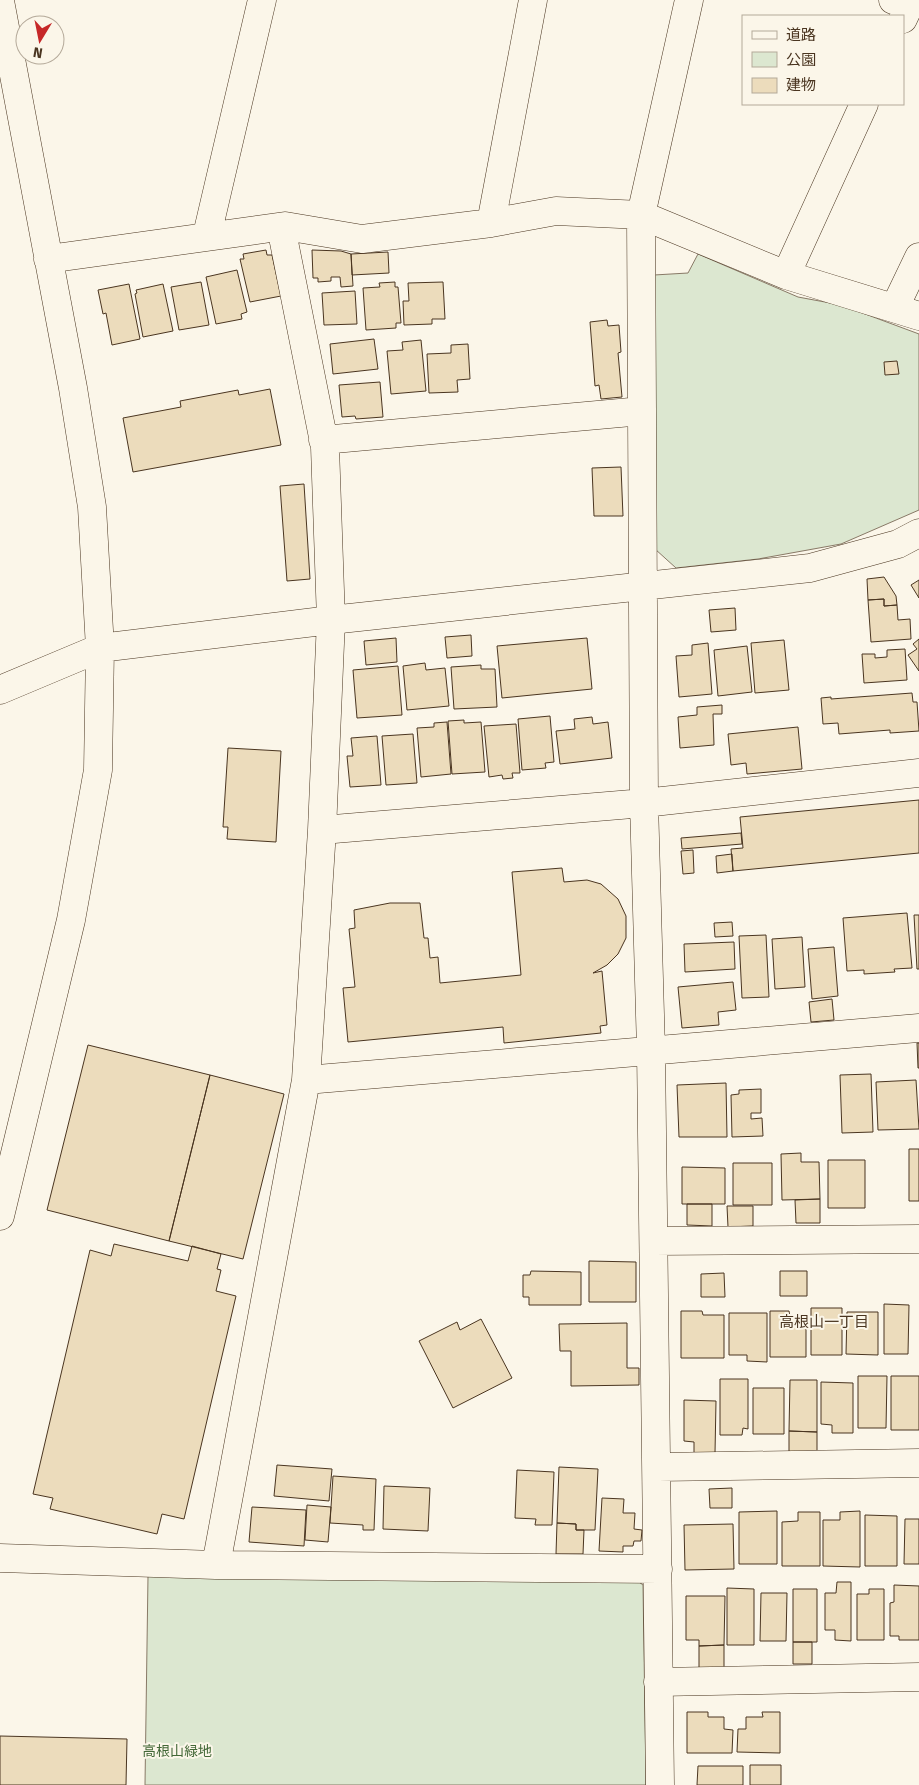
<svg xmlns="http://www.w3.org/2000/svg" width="919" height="1785" viewBox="0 0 919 1785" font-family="'Fira Sans','Noto Sans JP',sans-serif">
<rect width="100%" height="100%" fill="#fbf6e9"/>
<path fill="#dce7d0" stroke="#887966" d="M698 254 798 297 841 305 919 334V510L841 544 758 559 676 568 655 549 654 275 688 273Z
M148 1576 635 1579 643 1585 646 1785H145Z"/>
<path fill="#ecdcbc" stroke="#4a3520" d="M266 250 267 255H272L281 296 250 302 240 259H244L243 254Z
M312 250 341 251 351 254 353 286 341 287 340 277H331V281L318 282V278H313Z
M388 252 389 273 352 275 351 254Z
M237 270 247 312 241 314 242 319 216 324 206 277Z
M201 282 209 325 179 330 171 287Z
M395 282V287H398L401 323H396V328L366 330 363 288 380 287 379 283Z
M443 282 445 319H432V324L404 325 403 301H409L408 283Z
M129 284 140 339 112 345 106 313 103 314 98 290Z
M163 284 173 331 143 337 135 294 137 293 136 290Z
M355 291 357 324 324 325 322 293Z
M607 320 608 326 619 325 621 352 618 353 622 397 601 399 599 385 595 386 590 322Z
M374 339 378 369 333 374 330 344Z
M421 340 426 391 391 394 387 351 403 350 402 342Z
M468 344 470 379 457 380 458 392 429 393 427 354 451 353V345Z
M897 361 899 374 885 375 884 362Z
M380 382 383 417 356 419 355 416 342 417 339 385Z
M270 389 281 445 133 472 123 418 181 407 180 401 238 390 239 395Z
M621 467 623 516H594L592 468Z
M304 484 310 579 287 581 280 486Z
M884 577 896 596 897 605 884 606V599L868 600 867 579Z
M919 580V598L911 585Z
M884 599V606L897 605 898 620 910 619 911 639 871 642 868 600Z
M735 608 736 630 711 632 709 610Z
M471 635 472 656 447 658 445 637Z
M396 638 397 662 366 665 364 641Z
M587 638 592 689 502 698 497 646Z
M919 639V671L908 655 917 649 913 644Z
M784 640 789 690 755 693 751 643Z
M708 643 712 694 679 697 676 656 692 655V645Z
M747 646 752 692 718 696 714 650Z
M905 649 907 680 864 683 862 654H875V658L887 657V650Z
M425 663 426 670 445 668 449 706 407 710 403 666Z
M481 665V669H495L497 707 454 709 451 667Z
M398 666 402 715 357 718 353 670Z
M912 693 913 702H917L919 731 890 733V730L839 734 838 723 823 724 821 698 831 697V699Z
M722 705V714H713L714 745 680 748 678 717 697 715V707Z
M550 716 554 762 545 763 546 768 522 770 518 719Z
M592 717 593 724 608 722 612 758 560 764 556 731 575 729 574 719Z
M464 720V723L481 722 485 772 452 774 448 721Z
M447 722 451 774 421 777 417 728 434 727V723Z
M516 724 520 773H512L513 778 503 779 502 775 489 777 484 726Z
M798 727 802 769 747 774 746 763 731 765 728 734Z
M413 734 417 783 386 785 382 736Z
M377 736 381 785 350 787 347 756H353L351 738Z
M228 748 281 751 276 842 227 839 228 827H223Z
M919 800V853L733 871 731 849 743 848 740 817Z
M741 833 742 844 682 849 681 838Z
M693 850 694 873 683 874 681 851Z
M732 854 733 871 717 873 716 856Z
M562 868 564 882 587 880 601 884 618 899 626 916V938L618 954 607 965 593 973 602 971 607 1025 600 1026 601 1033 504 1043 503 1027 348 1042 343 988 355 987 349 929 355 928 354 910 390 903H420L424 938H428L430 958 438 957 440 983 521 975 512 872Z
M907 913 912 968 894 969 895 972 864 974V970L847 971 843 918Z
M914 915H919V969H917Z
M732 922 733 936 715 937 714 923Z
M766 935 769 997 742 998 739 936Z
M802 937 805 987 775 989 772 939Z
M734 942 735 969 685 972 684 944Z
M834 947 838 996 812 999 808 949Z
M733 982 736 1010 718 1012 719 1025 682 1028 678 987Z
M832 999 834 1020 811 1022 809 1002Z
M917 1043H919V1068H918Z
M88 1045 210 1075 169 1241 47 1210Z
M871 1074 873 1132 842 1133 840 1075Z
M210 1075 284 1094 243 1259 169 1241Z
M916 1080 919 1129 878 1130 876 1082Z
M726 1083 727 1137H679L677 1085Z
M761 1089V1113H751V1119L762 1118 763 1136 732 1137 731 1095 739 1094V1090Z
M909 1149H919V1201H909Z
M801 1153V1162H819L820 1199 782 1200 781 1154Z
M828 1160H865V1208H828Z
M733 1163H772V1205H733Z
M682 1167 725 1168V1204H682Z
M820 1199V1223H796L795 1200Z
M687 1204H712V1226L687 1225Z
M727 1206H753V1226L728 1227Z
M114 1244 188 1261 192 1246 221 1254 217 1269 221 1270 216 1291 236 1296 184 1519 162 1514 157 1534 50 1509 53 1498 33 1494 90 1250 111 1256Z
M589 1261 636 1262V1302H589Z
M531 1271 581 1272V1305H529V1297H523V1275H530Z
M780 1271H807V1296H780Z
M724 1273 725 1297H701V1274Z
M884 1304 909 1305 908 1354H884Z
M811 1308H842V1355H811Z
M681 1311H702L703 1315H724V1358H681Z
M770 1311H789L790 1317 806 1318V1357H770Z
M847 1312H878V1355L846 1354Z
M729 1313H767V1362L747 1361V1355H729Z
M481 1319 512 1378 453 1408 419 1341 457 1322 460 1330Z
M627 1323V1368H639V1385L571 1386V1351H560L559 1324Z
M858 1376H887L886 1428H858Z
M891 1376H919V1430H891Z
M720 1379H748V1429L743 1428 742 1435H720Z
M790 1380H817V1432L789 1431Z
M821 1382 853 1383V1433H832V1425L821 1424Z
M753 1388H784V1434H753Z
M684 1400 716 1401 715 1453H694V1442L684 1441Z
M789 1431 817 1432V1451L789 1452Z
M277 1465 332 1469 329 1501 274 1496Z
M559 1467 598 1469 595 1530H576V1524L557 1523Z
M517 1470 554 1472 552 1525H535L536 1519 515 1518Z
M333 1476 376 1479 374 1530H363V1525L330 1523Z
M384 1486 430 1488 428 1531 383 1529Z
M732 1488V1508H710L709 1489Z
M602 1498 624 1499 623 1513H635L634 1529 642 1530 641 1541H634L633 1546H623V1552L599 1551Z
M307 1505 331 1507 328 1542 305 1540Z
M252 1507 306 1510 304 1546 249 1542Z
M777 1511V1564H739V1512Z
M860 1511V1567L823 1566V1520H840V1512Z
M798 1512H820V1566H782V1522L798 1521Z
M865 1515 897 1516V1566H865Z
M905 1519H919V1564H904Z
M557 1523 576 1524V1530H584L583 1554H556Z
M733 1524 734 1569 685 1570 684 1525Z
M837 1582H851V1641L835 1640V1630H825V1593H836Z
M894 1585 919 1586V1640H899V1636H890V1603L894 1602Z
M727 1588 754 1589V1645H727Z
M793 1589H817V1642H793Z
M869 1589H884V1640H857V1594H869Z
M761 1593H787L786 1641H760Z
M686 1596H725L724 1645 699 1646V1640H686Z
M793 1642H812V1664H793Z
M724 1645V1668H699V1646Z
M687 1712H708V1717H724V1729L733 1730 732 1753H687Z
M762 1712H780V1753L737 1752 738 1729H746V1717H763Z
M0 1736 127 1739 126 1785H0Z
M750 1765H781V1785H750Z
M698 1766H743V1785H697Z"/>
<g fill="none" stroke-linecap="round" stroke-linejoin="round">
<defs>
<path id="minor" d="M893 0 909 6 903 19
M0 1 73 388 92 507 100 648 98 770 71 920 0 1216
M491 223 533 0
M207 235 262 0
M48 259 285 226 362 239 491 223 556 211 641 215 786 275 919 316
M786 275 864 104
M895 307 919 257
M323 440 642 411
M0 690 100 648 331 620 810 568 898 544 919 533
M322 830 644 803 919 773
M306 1080 919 1028
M654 1241 919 1239
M658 1467 919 1463
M0 1558 216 1565 658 1569
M216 1565 306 1080 322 830 331 620 325 447 281 227
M658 1682 919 1677
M660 1785 651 1050 644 803 641 215 689 0"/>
</defs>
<use href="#minor" stroke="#4a3520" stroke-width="29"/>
<use href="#minor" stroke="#fbf6e9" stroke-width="28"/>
</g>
<g text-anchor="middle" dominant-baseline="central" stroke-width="4" stroke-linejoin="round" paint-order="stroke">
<g font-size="14" fill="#436837" stroke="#fbf6e9">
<text x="177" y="1751">高根山緑地</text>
</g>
<g font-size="15" fill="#4a3520" stroke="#fbf6e9">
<text x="824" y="1322">高根山一丁目</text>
</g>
</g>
<rect x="742" y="15" width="162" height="90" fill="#fbf6e9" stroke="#b4a999"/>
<rect x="752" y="31" width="25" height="8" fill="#fbf6e9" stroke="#b4a999"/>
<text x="786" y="40" font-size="15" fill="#4a3520">道路</text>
<rect x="752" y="52" width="25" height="15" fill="#dce7d0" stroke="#b4a999"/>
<text x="786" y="65" font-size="15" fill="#4a3520">公園</text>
<rect x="752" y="78" width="25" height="15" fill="#ecdcbc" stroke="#b4a999"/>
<text x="786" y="90" font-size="15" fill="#4a3520">建物</text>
<g transform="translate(40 40) rotate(190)"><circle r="24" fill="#fbf6e9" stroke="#b4a999"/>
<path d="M0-4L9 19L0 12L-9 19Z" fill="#c62828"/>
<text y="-8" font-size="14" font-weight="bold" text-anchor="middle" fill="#4a3520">N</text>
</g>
</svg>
